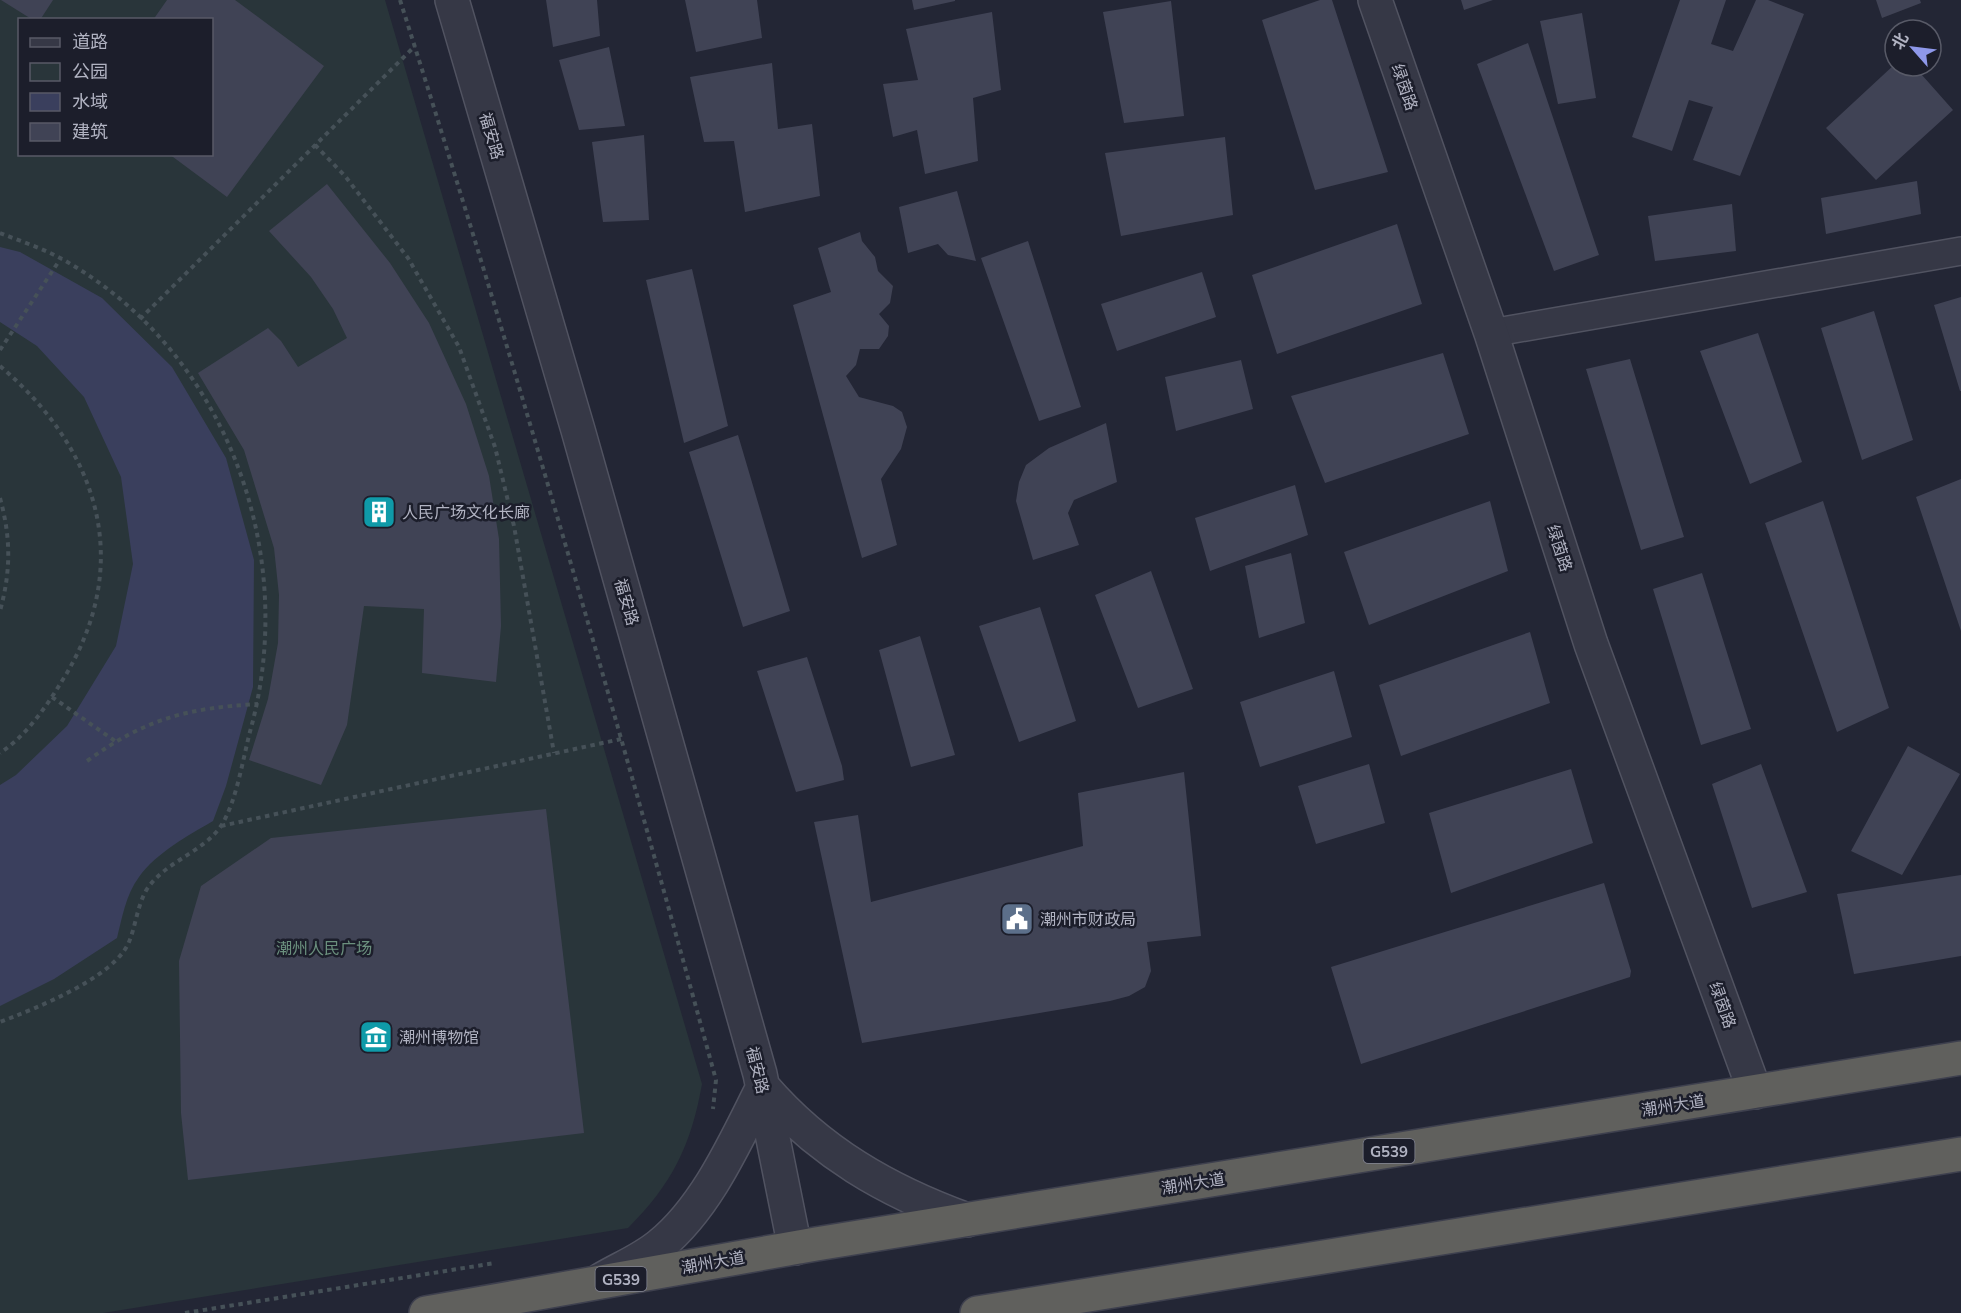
<svg xmlns="http://www.w3.org/2000/svg" width="1961" height="1313" viewBox="0 0 1961 1313" font-family="Mulish,'Noto Sans SC',sans-serif">
<rect width="100%" height="100%" fill="#232635"/>
<path fill="#29353a" fill-rule="evenodd" d="M0 0H385L702 1084C691 1146 672 1184 628 1228L103 1313H0ZM20 20H212V154H20Z"/>
<path fill="#3a3f5d" d="M0 247 20 252 102 298 172 367 226 458 254 560 253 687 226 786 213 821C189 835 156 853 139 877 126 894 122 918 117 938L54 979 0 1006V785L16 775 67 726 75 713 116 646 133 564 121 477 84 397 37 346 0 322Z"/>
<path fill="#404355" d="M1 0H53L40 20H33Z
M167 0H235L324 66 227 197 169 154H212V20H153Z
M546 0H597L600 36 553 47Z
M685 0H757L762 38 696 52Z
M912 0H955V1L914 10Z
M1320 0H1332L1388 172 1315 190 1262 20Z
M1461 0H1493L1464 10Z
M1680 0H1726L1711 44 1733 51 1756 0H1768L1804 14 1740 176 1693 160 1713 107 1689 100 1672 151 1632 137Z
M1876 0H1920L1921 3 1882 18Z
M1171 1 1184 116 1124 123 1103 12Z
M992 12 1001 90 973 98 978 161 925 174 917 130 893 137 883 84 918 80 906 29Z
M1582 13 1596 98 1558 104 1540 21Z
M1528 43 1599 255 1554 271 1477 64Z
M609 47 625 126 579 130 559 60Z
M772 63 778 129 812 124 820 196 745 212 734 141 704 142 690 77Z
M1895 64 1914 66 1953 110 1876 180 1826 128Z
M644 135 649 220 603 222 592 142Z
M1225 137 1233 215 1121 236 1105 153Z
M1917 181 1921 214 1826 234 1821 198Z
M327 184 390 263 429 323 466 404 489 476 499 539 501 626 496 682 422 673 424 609 364 606 347 725 321 785 249 760 268 699 278 643 279 595 274 548 244 450 198 373 268 328 281 341 298 367 347 338 333 309 311 277 269 231Z
M957 191 976 261 948 255 938 244 908 253 899 207Z
M1732 204 1736 251 1655 261 1648 216Z
M1397 224 1422 304 1277 354 1252 275Z
M860 232 862 241 875 257 878 271 893 286 890 303 879 314 889 326 888 336 879 349H860L856 365 846 376 859 397 893 406 902 412 907 427 901 449 881 479 897 545 862 558 793 305 831 292 818 248Z
M1028 241 1081 407 1039 421 981 258Z
M692 269 728 426 684 443 646 280Z
M1202 272 1216 317 1117 351 1101 304Z
M1961 297V391H1960L1934 305Z
M1874 311 1913 440 1862 460 1821 328Z
M1758 333 1802 462 1750 484 1700 351Z
M1443 353 1469 434 1325 483 1291 396Z
M1630 359 1684 537 1641 550 1586 369Z
M1241 360 1253 409 1176 431 1165 377Z
M1106 423 1117 482 1074 500 1068 513 1079 545 1033 560 1016 501 1019 482 1026 465 1049 448Z
M738 435 790 611 743 627 689 452Z
M1961 479V631L1916 497Z
M1295 485 1308 535 1210 571 1195 518Z
M1490 501 1508 571 1369 625 1344 552Z
M1823 501 1889 708 1837 732 1765 523Z
M1291 553 1305 623 1259 638 1245 566Z
M1151 571 1193 689 1138 708 1095 595Z
M1702 573 1751 729 1701 745 1653 589Z
M1040 607 1076 721 1019 742 979 626Z
M1530 632 1550 703 1401 756 1379 685Z
M920 636 955 755 911 767 879 650Z
M807 657 842 766 844 780 796 792 757 671Z
M1334 671 1352 737 1260 767 1240 702Z
M1908 746 1960 774 1902 875 1851 851Z
M1369 764 1385 823 1316 844 1298 786Z
M1761 764 1807 892 1752 908 1712 784Z
M1571 769 1593 843 1451 893 1429 813Z
M1184 772 1201 936 1147 942 1151 971 1145 987 1129 996 1110 1001 862 1043 814 822 858 815 871 902 1083 846 1078 793Z
M546 809 584 1133 188 1180 181 1113 179 961 201 886 271 838Z
M1961 875V956L1854 974 1837 894Z
M1604 883 1631 971 1630 977 1361 1064 1331 967Z"/>
<g fill="none" stroke-linecap="round" stroke-linejoin="round">
<defs>
<path id="minor" d="M1491 333 1961 251"/>
<path id="tertiary" d="M452 0 578 430 760 1074 795 1248
M1375 0 1491 333 1591 644 1755 1092
M601 1280C621 1268 642 1260 660 1245 707 1207 736 1140 763 1087 819 1152 887 1191 967 1220"/>
<path id="trunk" d="M426 1313 816 1244 1961 1058
M977 1313 1961 1154"/>
</defs>
<use href="#minor" stroke="#515361" stroke-width="30"/>
<use href="#tertiary" stroke="#515361" stroke-width="36"/>
<use href="#trunk" stroke="#3e404e" stroke-width="36"/>
<path stroke="#465158" stroke-width="4" stroke-dasharray="4.5 4.5" stroke-linecap="butt" d="M400 0C514 358 617 718 716 1080L713 1109
M315 145 345 176 408 258 459 347 495 447 514 526 554 753
M0 233C20 241 42 248 62 259 225 350 299 550 251 728 243 757 237 801 221 826 202 853 166 861 147 889 137 906 136 925 129 942 114 978 34 1009 0 1022
M140 319 415 46
M0 350 61 258
M0 366C100 451 135 565 62 681 46 707 26 736 0 753
M0 498C11 538 11 571 0 611
M52 697 115 741
M87 761C145 719 187 708 258 704
M221 826 621 739
M185 1313 495 1263"/>
<use href="#minor" stroke="#363846" stroke-width="27"/>
<use href="#tertiary" stroke="#363846" stroke-width="33"/>
<use href="#trunk" stroke="#60605d" stroke-width="33"/>
</g>
<defs>
<symbol id="building-square" viewBox="-11 -11 22 22"><rect x="-9" y="-9" width="18" height="18" rx="4" fill="#0f9aa8" stroke="#1c1e2b"/><path d="M-4-6H4V6H1V3H-1V6H-4ZM-2.5-4.3h1.7v1.8h-1.7ZM.8-4.3h1.7v1.8H.8ZM-2.5-1h1.7V.8h-1.7ZM.8-1h1.7V.8H.8Z" fill="#fff"/></symbol>
<symbol id="civic-square" viewBox="-11 -11 22 22"><rect x="-9" y="-9" width="18" height="18" rx="4" fill="#5c6f8a" stroke="#1c1e2b"/><path d="M-.6-6.5H3V-4.5H.6V-3L4-1V1h2V6H-6V1h2V-1L-.6-3ZM-1.2 2.5V6h2.4V2.5Z" fill="#fff"/></symbol>
<symbol id="museum-square" viewBox="-11 -11 22 22"><rect x="-9" y="-9" width="18" height="18" rx="4" fill="#0f9aa8" stroke="#1c1e2b"/><path d="M0-6L6-3V-2H-6V-3ZM-5-1h2V3h-2ZM-1-1h2V3h-2ZM3-1h2V3H3ZM-6 4H6V6H-6Z" fill="#fff"/></symbol>
</defs>
<g fill-rule="evenodd">
<use href="#building-square" x="360" y="493" width="38" height="38"/>
<use href="#civic-square" x="998" y="900" width="38" height="38"/>
<use href="#museum-square" x="357" y="1018" width="38" height="38"/>
</g>
<g text-anchor="middle" dominant-baseline="central" stroke-width="5" stroke-linejoin="round" paint-order="stroke">
<g fill="#1c1e2b" stroke="#848695" stroke-width="1.5">
<rect x="1363.5" y="1139" width="51" height="24" rx="4.5"/>
<rect x="595.5" y="1267" width="51" height="24" rx="4.5"/>
</g>
<g font-size="15" font-weight="bold" fill="#b1b3c2">
<text x="1389" y="1151">G539</text>
<text x="621" y="1279">G539</text>
</g>
<g font-size="16" fill="#b1b3c2" stroke="#1c1e2b">
<text transform="translate(1405 87) rotate(71)">绿茵路</text>
<text transform="translate(492 136) rotate(74)">福安路</text>
<text transform="translate(1560 548) rotate(72)">绿茵路</text>
<text transform="translate(627 602) rotate(74)">福安路</text>
<text transform="translate(1723 1005) rotate(70)">绿茵路</text>
<text transform="translate(758 1070) rotate(76)">福安路</text>
<text transform="translate(1673 1105) rotate(-9)">潮州大道</text>
<text transform="translate(1193 1183) rotate(-9)">潮州大道</text>
<text transform="translate(713 1262) rotate(-10)">潮州大道</text>
</g>
<g font-size="16" fill="#b1b3c2" stroke="#1c1e2b" text-anchor="start">
<text x="402" y="512">人民广场文化长廊</text>
<text x="1040" y="919">潮州市财政局</text>
<text x="399" y="1037">潮州博物馆</text>
</g>
<g font-size="16" fill="#6b907e" stroke="#1c1e2b">
<text x="324" y="948">潮州人民广场</text>
</g>
</g>
<rect x="18" y="18" width="195" height="138" fill="#1c1e2b" stroke="#585a67" stroke-width="1.5"/>
<rect x="30" y="38" width="30" height="9" fill="#363846" stroke="#585a67" stroke-width="1.5"/>
<text x="72" y="48" font-size="18" fill="#b1b3c2">道路</text>
<rect x="30" y="63" width="30" height="18" fill="#29353a" stroke="#585a67" stroke-width="1.5"/>
<text x="72" y="78" font-size="18" fill="#b1b3c2">公园</text>
<rect x="30" y="93" width="30" height="18" fill="#3a3f5d" stroke="#585a67" stroke-width="1.5"/>
<text x="72" y="108" font-size="18" fill="#b1b3c2">水域</text>
<rect x="30" y="123" width="30" height="18" fill="#404355" stroke="#585a67" stroke-width="1.5"/>
<text x="72" y="138" font-size="18" fill="#b1b3c2">建筑</text>
<g transform="translate(1913 48) rotate(298)"><circle r="28" fill="#1c1e2b" stroke="#585a67" stroke-width="1.5"/>
<path d="M0-4.5L10 22L0 15L-10 22Z" fill="#8e98ea"/>
<text y="-9" font-size="16" font-weight="bold" text-anchor="middle" fill="#b1b3c2">北</text>
</g>
</svg>
